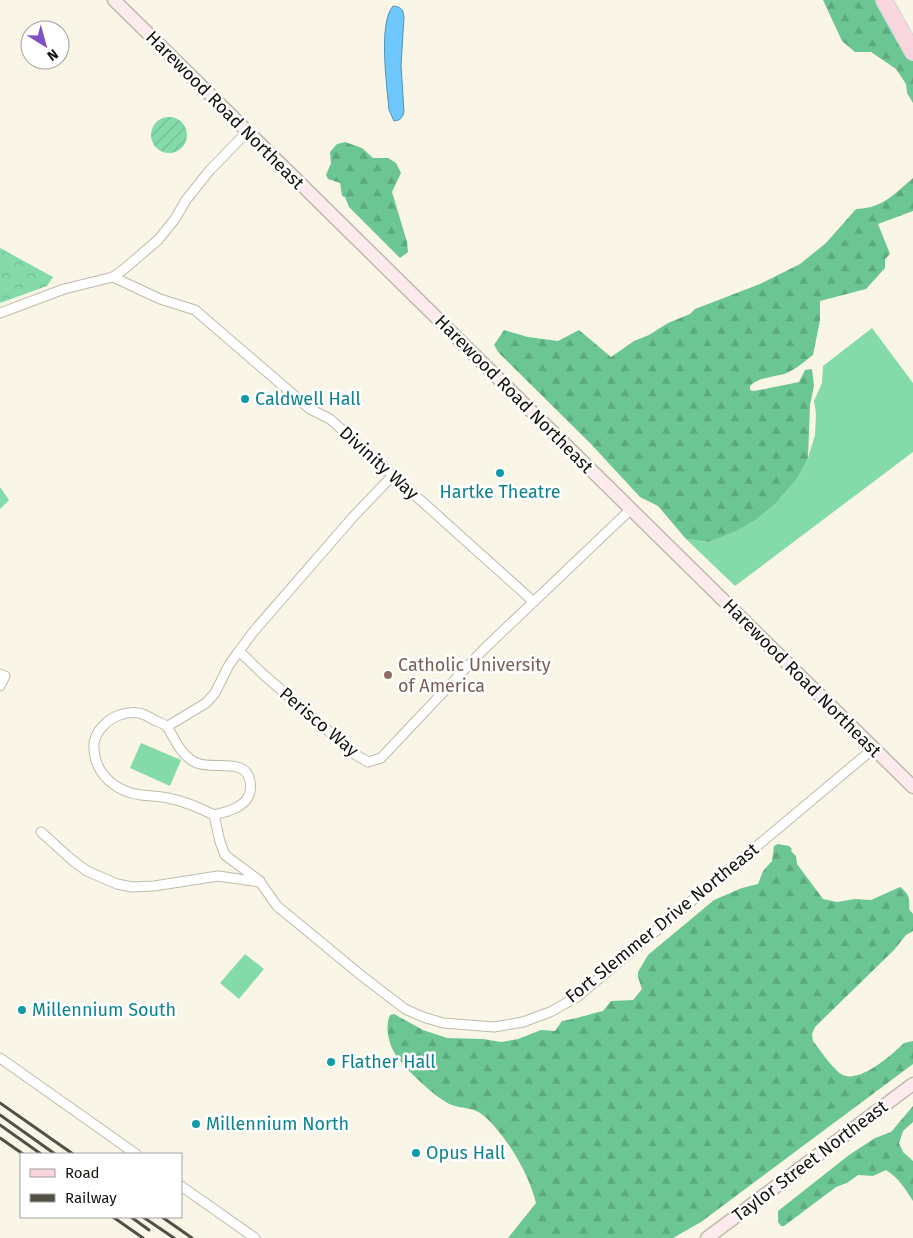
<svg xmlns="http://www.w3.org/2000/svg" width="913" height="1238" viewBox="0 0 913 1238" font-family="'Fira Sans',sans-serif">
<defs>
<pattern id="forest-firs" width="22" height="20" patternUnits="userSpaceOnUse" patternTransform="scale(1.25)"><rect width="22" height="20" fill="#6bc693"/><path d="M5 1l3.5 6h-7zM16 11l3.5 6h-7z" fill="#5ca97e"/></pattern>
<pattern id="park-crowns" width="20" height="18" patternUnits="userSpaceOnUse" patternTransform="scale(1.25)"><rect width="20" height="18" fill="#84dba9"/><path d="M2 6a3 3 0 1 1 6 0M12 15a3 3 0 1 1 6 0" fill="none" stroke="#71bb90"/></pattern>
<pattern id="garden-furrows" width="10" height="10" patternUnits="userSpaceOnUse" patternTransform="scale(1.25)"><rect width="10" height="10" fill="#84dba9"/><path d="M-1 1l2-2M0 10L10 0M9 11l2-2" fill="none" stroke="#71bb90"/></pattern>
</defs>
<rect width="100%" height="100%" fill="#faf6e7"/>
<path fill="#84dba9" d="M872 328 913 383V452L735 586 686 539 709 542 735 532 756 520 774 505 797 479 808 458 815 435 816 414 814 401 822 383 823 366Z
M0 487 9 500 0 509Z
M141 743 181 760 170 786 130 768Z
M245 954 264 969 239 999 220 983Z"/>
<path fill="url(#forest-firs)" d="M823 0H878L913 61V103L907 93 906 84 896 69 871 52H855L842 41Z
M345 142 362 148 373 158H388L396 163 401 173 392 192 407 242 408 252 400 258 349 207 345 197 342 196 340 183 328 179 326 175 331 163 330 152 337 144Z
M913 178V211L878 224 890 254 885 259V268L866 289 820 301V320L813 355C805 361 796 369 787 373 776 377 758 377 750 386V390L754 391 799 382 805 370 812 369 814 386 810 405 808 458 797 479 774 505 756 520 735 532 709 542 686 539 658 506 640 497 590 443 499 353 494 345 504 330 528 337 558 341 579 330 611 357 634 341 649 335 668 323 690 314 695 309 760 284 800 264 826 243 856 209C883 208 893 195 913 178Z
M778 844 789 846 792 849 791 851 796 856 797 864 823 899 837 902 855 899 871 900 900 887C909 894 910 898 909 909L913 914V931L906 935 894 950 815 1027 812 1034 813 1041C820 1050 832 1068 841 1074 858 1085 892 1055 904 1043L913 1041V1064L701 1222 673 1238H508L536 1203C529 1174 506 1135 484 1116 474 1107 463 1109 452 1105 437 1100 401 1065 394 1052 388 1041 385 1026 390 1015L394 1014 423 1030 447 1038 483 1039 501 1042 518 1039 541 1030 555 1031 562 1021C576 1019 589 1014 603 1011L611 1001 633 1000 642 989 638 977V972L648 955 714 900 742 888 758 884 763 871 772 861 774 846Z
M913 1106V1122L903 1131 899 1143 903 1152 913 1161V1201C906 1190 898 1177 886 1170L873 1176 858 1175 847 1183 836 1187 784 1226H781L778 1222V1211L849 1155 875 1138 891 1132Z"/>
<path fill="url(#park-crowns)" d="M0 248 53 277 47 286 0 303Z"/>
<path fill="url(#garden-furrows)" d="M151 135a18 18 0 1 1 36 0a18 18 0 1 1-36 0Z"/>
<path fill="#6ec8fd" stroke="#5392b5" d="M393 6C401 7 403 9 404 17L401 65 404 112C402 118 401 120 394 121L389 110C387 86 378 23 393 6Z"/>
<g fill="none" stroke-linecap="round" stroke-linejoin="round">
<defs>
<path id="street" d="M113 277 160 299 195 310 310 409 330 419 534 602
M0 313 64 289 113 277 124 269 158 240 175 219 186 200 210 170 247 132
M393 475 353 517 254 631 239 651 264 675 356 755 368 762 381 758 483 650 631 509
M0 674 5 676 0 686
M168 726 206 703 215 693 229 665 239 651
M214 815C226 812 244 808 249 795 251 790 251 786 250 781 246 757 213 770 197 763 186 759 177 745 172 735 170 732 169 728 166 726 163 723 159 722 156 721 151 718 144 714 139 713 127 711 112 716 104 725 98 731 93 740 94 749 95 774 116 792 141 795 150 796 158 796 168 798 184 801 198 807 214 815L220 842 225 855 260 881
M41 832 72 860 87 871 117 884 132 887 154 886 218 876 260 882 277 906 362 976 405 1009 423 1017 443 1023 494 1027 523 1022 550 1012 577 997 874 748
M0 1058 136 1154
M181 1186 255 1238"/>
<path id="secondary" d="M114 0 913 787
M707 1238 913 1084"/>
<path id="primary" d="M884 0 913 52"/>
</defs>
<use href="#street" stroke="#bfbbac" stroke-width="11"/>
<use href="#secondary" stroke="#bfbbac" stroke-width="15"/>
<use href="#primary" stroke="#d9d9d8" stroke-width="18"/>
<use href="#street" stroke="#fff" stroke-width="9"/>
<use href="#secondary" stroke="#fceaee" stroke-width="12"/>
<use href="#primary" stroke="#f9d6de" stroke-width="15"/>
<path stroke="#514f47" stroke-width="3" d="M0 1103 73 1154
M0 1115 55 1154
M0 1125 41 1154
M0 1138 23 1154
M113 1217 143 1238
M131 1217 149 1230
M143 1217 174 1238
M162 1217 192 1238"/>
</g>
<g fill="#0f9aa8" stroke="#fff" stroke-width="2">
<circle cx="245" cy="399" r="5"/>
<circle cx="500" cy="473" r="5"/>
<circle cx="22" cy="1010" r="5"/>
<circle cx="331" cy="1062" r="5"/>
<circle cx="196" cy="1124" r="5"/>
<circle cx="416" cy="1153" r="5"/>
</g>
<circle fill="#8d6e63" stroke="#fff" stroke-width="2" cx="388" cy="675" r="5"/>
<g text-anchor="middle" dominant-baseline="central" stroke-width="5" stroke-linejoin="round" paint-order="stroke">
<g font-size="18" fill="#14130e" stroke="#fff">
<text transform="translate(225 110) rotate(45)">Harewood Road Northeast</text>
<text transform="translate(514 394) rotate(45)">Harewood Road Northeast</text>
<text transform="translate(379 463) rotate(42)">Divinity Way</text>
<text transform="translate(802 678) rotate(45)">Harewood Road Northeast</text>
<text transform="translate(319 722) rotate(40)">Perisco Way</text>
<text transform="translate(662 923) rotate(-39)">Fort Slemmer Drive Northeast</text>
<text transform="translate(810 1161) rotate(-37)">Taylor Street Northeast</text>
</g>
<g font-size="18" fill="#0d838f" stroke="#fff" text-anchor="start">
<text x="255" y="399">Caldwell Hall</text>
<text x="500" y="492" text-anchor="middle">Hartke Theatre</text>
<text x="32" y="1010">Millennium South</text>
<text x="341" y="1062">Flather Hall</text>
<text x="206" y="1124">Millennium North</text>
<text x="426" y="1153">Opus Hall</text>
</g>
<g font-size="18" fill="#785e54" stroke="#fff" text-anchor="start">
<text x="398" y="665">Catholic University<tspan x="398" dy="21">of America</tspan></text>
</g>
</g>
<rect x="20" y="1153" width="162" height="65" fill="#ffffff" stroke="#a1a19f"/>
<rect x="30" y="1169" width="25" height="8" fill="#f9d6de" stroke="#a1a19f"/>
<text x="65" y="1178" font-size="15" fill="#14130e">Road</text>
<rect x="30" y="1194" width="25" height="8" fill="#514f47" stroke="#a1a19f"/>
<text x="65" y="1203" font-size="15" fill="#14130e">Railway</text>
<g transform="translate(45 45) rotate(143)"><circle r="24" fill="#ffffff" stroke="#a1a19f"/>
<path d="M0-4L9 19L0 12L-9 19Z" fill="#804fc7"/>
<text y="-8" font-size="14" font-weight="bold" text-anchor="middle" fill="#14130e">N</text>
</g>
</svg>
